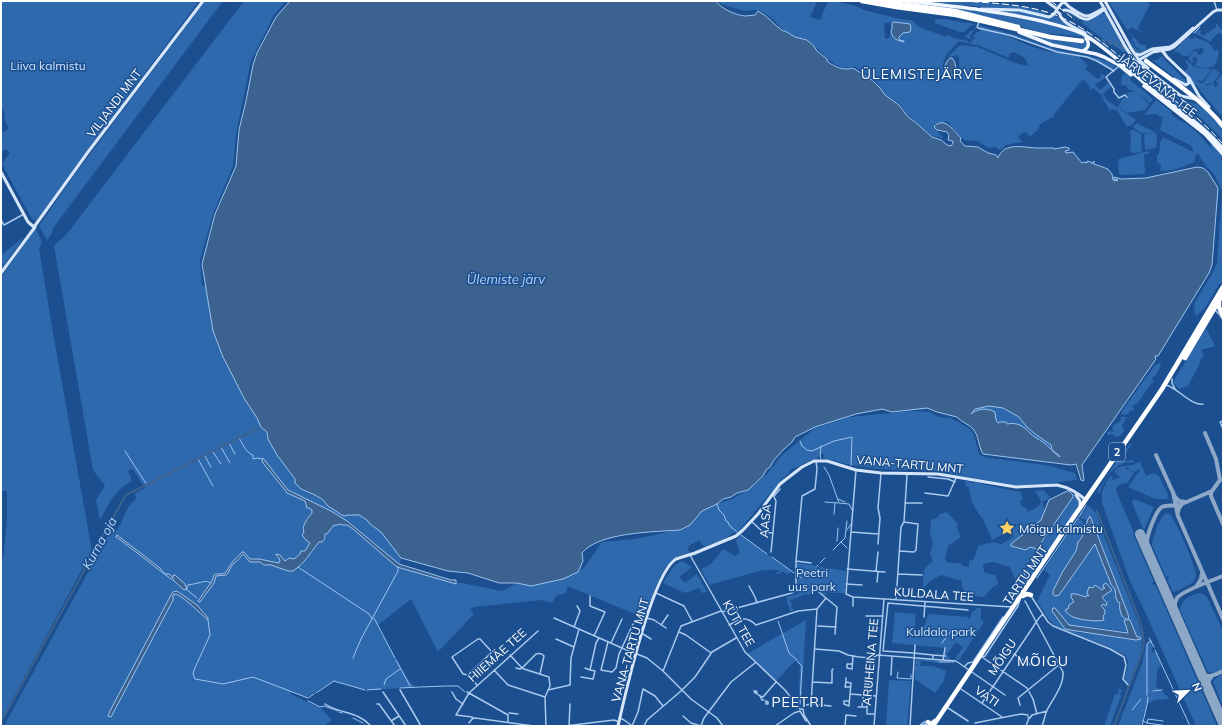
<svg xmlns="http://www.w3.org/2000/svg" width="1224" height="727" viewBox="0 0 1224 727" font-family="Mulish,sans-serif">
<rect width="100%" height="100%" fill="#1b4f8f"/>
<path fill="#2e69ad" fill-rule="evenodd" d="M1 1H199L88 149 36 221 32 219 2 164 10 153 6 149 1 152V133L9 129 4 119 5 114 1 106Z
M205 1H223L53 228 52 233 47 240 39 226 72 178Z
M244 1H286L274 15 251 61 236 134 233 166 213 214 200 260 202 286H206L213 331 223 357 244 398 257 418 261 427 267 432 268 439 277 455 284 464 301 489 313 494 322 499 328 506 342 515 345 516 348 515H359L367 520 370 524 381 532 401 558 400 565 452 583H461L502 591 517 583 531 586 563 579 584 568 602 542 635 539 682 529 705 507 732 499 748 490 767 474 782 455 815 428 850 417 911 411 930 412 938 417 951 418 970 429 974 435 979 454 984 457 1051 466 1075 473 1077 480 1045 484 1019 486 935 471 878 469 851 465 823 458 824 454H820L817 459 811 460 798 467 791 469 789 473 781 480 739 531 733 533 725 539 704 547 699 540 687 547 690 553C685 555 680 555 675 558 664 564 656 586 652 598 649 605 648 612 644 618L568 586 566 593 556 596 552 603 543 600 474 607 470 609 474 614 438 652 411 599 377 626 408 679 415 687 386 689H363L334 681 307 697 291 692V694L322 709 332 720 324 726H4L112 528 117 530 120 525 128 507 136 499 135 493 145 488 133 469 128 471 132 481C115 490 109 503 100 520L96 500 105 486 93 470 54 246 66 235ZM117 536 162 569 165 574H168L172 578 173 575H175L185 584 186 587 187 589 184 590 174 581 173 579H171ZM177 591 197 605V608L177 594 173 595V600L111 717 108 716 171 595 172 592Z
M719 1H819L817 2 810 17 820 20 828 1H835L856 6 864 10 896 18 914 21 916 25 919 27 946 37V35L961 40 964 39V40L968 41V42L971 43 972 39 970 38 969 39 966 37 965 38V36L969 33 970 31H971L974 29V27H976L970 36 973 40 975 38 972 35H975L976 32H979L981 29 978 27V25L1016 35 1055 49 1098 58 1110 63 1116 67 1112 69 1092 58 1051 50 1013 36 996 33 997 34 1009 37 1030 46 1050 52 1080 56 1079 57 1088 65 1085 69 1096 78 1099 79 1101 76V73L1106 77 1095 85 1100 90 1108 83 1111 87 1103 94 1107 100 1093 88 1090 91 1089 85 1083 79 1055 113 1053 117 1040 124 1038 130 1030 137 1026 132 1022 133 1019 136V139L1023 142 1015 143 1006 145 1004 148 999 150 996 147 989 148 977 141 964 140 947 121 936 124 933 127 944 138 932 136 906 113 900 104 886 95 874 79 854 66 847 68 841 67 834 64 807 39 798 38 782 29 774 20 763 12 756 10 744 11 721 4ZM894 22 910 24 911 27C907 31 899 34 899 40L903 42 897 40 891 33 888 39 885 38 884 30 885 23ZM959 41 980 46 1009 58V54L1014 52 1025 58 1028 66 1015 63 978 47 960 45 948 57 958 55C961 64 958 68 959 77L946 75 942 67 946 55Z
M921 1C961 1 1010 1 1048 13H1044V15L1034 12Z
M1108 1H1145L1150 4 1138 28V30L1143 32 1142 33 1131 27 1128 31 1141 45 1145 44 1147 49C1141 53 1137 56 1132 49L1134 48 1131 42V38C1133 44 1134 50 1141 51L1135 46 1132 39 1133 38 1132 37Z
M894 2 994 12 1061 27 1079 34 1087 40 1083 39V40L1087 41 1088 45 1083 50 1050 43 1031 35 1082 42V37L1044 33 980 15Z
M997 11H1018L1047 18 1054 16 1058 17 1062 22 1075 28 1053 22Z
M1067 11H1069L1083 23V20H1090L1102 13 1105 14 1126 51 1125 53 1092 31 1181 100 1201 105 1223 129V140L1201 118Z
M935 19H944L965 23 966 22 977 25H972L964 32H960L935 23Z
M1068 21C1093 34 1115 54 1137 71 1167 95 1198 117 1223 145V147L1172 103 1165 97V96L1142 77V79L1159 92 1145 82 1094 39Z
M1216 23 1223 31V36L1220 33H1218L1212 39 1211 42 1194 33 1198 28 1201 31 1200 33 1204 36 1207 32 1208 33 1216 27Z
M1188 37 1192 39 1195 37 1209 43 1215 51 1217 50 1219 51 1217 61 1213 67 1205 68 1194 66 1198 61 1195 56 1192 59 1194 61 1192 63 1189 60V57L1194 51 1197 52 1198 51 1197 53 1199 55 1202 54 1204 50 1200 47 1198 50 1196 48 1188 56H1183L1178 52 1176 53 1174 51Z
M1162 56 1165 60 1188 83 1183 84 1152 60H1157Z
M1186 60 1188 61 1194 67 1211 69 1209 74 1202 81 1195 79 1202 84 1210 74 1213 68 1220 73 1213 83 1207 84H1206L1205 85 1206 86 1214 83 1215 84 1213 85 1216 87 1218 83 1216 81 1221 75H1223L1222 83 1223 84V115L1219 114C1212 103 1203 96 1197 85L1193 84 1184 72 1188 68V65L1185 62Z
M1125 73 1129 76 1133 84 1134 83 1153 99 1150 103 1137 91 1149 104 1145 110 1127 113 1118 107 1122 99 1128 97 1127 93 1136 91 1129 90 1125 85H1121C1121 80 1121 76 1125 73Z
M1101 96 1136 120 1131 126H1126L1117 110 1112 109 1110 111Z
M1156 100 1172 112 1171 114C1175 118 1180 120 1185 123 1194 128 1208 144 1215 153L1210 145 1213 144 1223 156V161L1216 153 1223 162V280L1220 285 1219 284 1205 308 1196 316 1194 311 1195 302 1212 274 1217 263 1222 191 1214 174 1206 166 1198 154 1195 156V161C1185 167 1173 171 1160 171L1161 164 1157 163V155L1159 154 1160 143 1163 137 1193 152 1192 146 1160 130 1163 116 1160 117 1157 114 1144 115Z
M1137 123 1156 133 1157 136 1156 148 1145 150 1144 135 1145 134H1153L1141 133 1134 128 1133 126Z
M1130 130H1134L1141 134 1142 150C1140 153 1134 154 1131 152L1130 146 1131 141Z
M1148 151 1149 154H1144L1145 173 1144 174 1120 175 1119 174 1118 160 1119 159Z
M35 229 37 230 42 243 39 248 52 327 92 551 1 720V559H3L7 519V491H1L2 446 1 447V277Z
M24 237 1 270V255Z
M1206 328 1215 346 1201 350 1204 356 1201 358 1199 365 1188 386 1179 389 1173 382Z
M1160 363 1161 365C1158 370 1158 374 1152 378L1154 381 1150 385 1137 404 1133 405V408L1135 409 1134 411 1132 410 1126 415 1121 414 1124 408 1155 365Z
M989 406 1003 408 1019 417 1026 426 1035 434 1051 445V449L1060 456V457L1051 451 1049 447 1030 433 1028 430 1013 423H998L996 420 995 412C986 407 977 410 970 414L975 409Z
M1121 417H1127L1122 425 1124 431 1120 436 1117 437 1114 436V434L1109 435 1107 434V432L1110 431 1114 432V431L1112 430 1114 424 1118 423 1121 420 1120 418Z
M1131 443 1132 444 1120 460 1122 462 1123 461 1134 460V462C1131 463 1128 462 1125 463 1113 466 1103 481 1100 493L1097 492 1120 456Z
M1140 462 1146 476 1154 473 1159 476 1168 495 1167 499H1155L1128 487 1140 470 1139 469 1135 472 1127 468 1126 466 1132 465Z
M1125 466 1127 470H1131L1134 473 1126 484 1124 483 1117 486 1116 490 1117 493 1134 533 1133 534 1154 582 1152 583 1153 585 1155 584 1217 726H1196L1146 614 1130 581 1102 503V493L1104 486H1106L1105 483 1111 476 1113 479 1111 480V481L1120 477V476H1118L1114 471 1119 467Z
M964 481 972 482 974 485 973 482 981 483V484L1021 492 1023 500 1020 501 1022 507 1026 508 1028 512 1039 506 1041 501 1035 491 1043 490 1051 498 1042 502 1045 511 1041 520 1037 524 1011 544 1012 546 1026 550 1030 547 1037 549 1024 570 1025 572 1044 541 1075 495 1079 500 1078 505 1074 514 1023 590C1016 585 1014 575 1010 567L993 562 983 564 984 572 989 574 996 575 998 584 993 587 984 597 966 595 962 587V581L941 575 929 582 923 589C924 577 921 567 933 562L930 554 933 543 930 533 931 520 937 518 940 514 947 512 957 523 958 531 961 537 948 546 945 558 946 561 949 563H960L963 566 969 567V561L974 559 978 546 993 542 1001 544 1012 538 1008 532 992 540 983 519 978 513 971 500 969 487H967Z
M1134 499 1154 507 1145 528 1143 529 1133 505 1132 501Z
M1088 505 1097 514 1101 528 1138 621C1148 648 1137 660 1129 685 1120 677 1129 671 1128 662 1128 659 1126 657 1125 655L1106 646 1055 626 1049 620 1037 601 1050 575 1044 570 1079 518 1085 524 1087 522 1085 519H1082L1080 517ZM1090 517 1098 536 1136 635 1137 637H1139L1136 640 1097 634 1080 633 1064 628 1052 611 1051 610 1055 608 1069 625 1129 632 1119 606 1120 603 1118 602 1116 598 1115 589 1111 584 1095 544 1059 595 1053 591 1063 571 1076 551 1077 545 1082 537 1084 527 1087 523V521ZM1094 585 1102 590 1105 588H1103V585L1109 586 1112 590 1102 597 1106 600V606L1103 604 1101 606 1103 607 1105 614 1103 617 1104 620 1100 621 1071 617 1067 612 1069 605 1072 604 1080 595 1086 597 1087 595 1089 596 1087 594 1090 587 1093 588Z
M1166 513C1167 514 1168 513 1169 514 1175 517 1197 569 1196 576 1194 585 1181 589 1174 592H1173L1167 579 1169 578 1168 576 1166 577 1152 545V543L1157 526 1162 517Z
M740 535 792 572 787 574 781 571V573L776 574V572H778L779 570H763L709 585 701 569 710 565 723 549 735 556 740 553 736 541Z
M682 561 692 567 679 577 685 583 697 574 707 592 702 593 699 588 685 593 663 583C669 574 672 565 682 561Z
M797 563 846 571 845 593H829L828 591 825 595 819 591 806 595 804 593V595L790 600 792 604 791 607 793 609V611H790L786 597 798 594Z
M1200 593 1203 594 1207 597 1223 631V669L1214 673 1208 672 1180 610C1181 599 1191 595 1200 593Z
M977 608H981V620L984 622 959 660 955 659 963 647 956 642 947 654V656L950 658 949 659 944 658 946 648 892 643 895 612 916 614 914 633H917L925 625 928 614 968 617 969 620 972 612 975 610Z
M806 620 801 705 794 698 796 697 797 699H800L799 696 800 665H799L796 662H794L776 681 747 654Z
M1150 640 1153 647 1151 651 1154 653 1157 652 1161 665 1157 671 1156 686 1170 699 1155 700 1147 704 1141 725 1142 726H1118L1142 664 1146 644Z
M917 658 951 661V662L937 663 919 660 921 661 920 666H933L946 671 944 681 935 693 915 679V666L918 665 915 664 916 660H918L916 659Z
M1223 674V707L1213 682 1216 678Z
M889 680 911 681 907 726H886Z
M1118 688 1120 689 1122 691 1120 694 1121 696 1110 726H1104L1115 694H1118L1119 691Z"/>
<path fill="#3c6290" stroke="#9cc4f0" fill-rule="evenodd" d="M290 1H716C721 9 736 15 745 16 748 16 752 15 755 15L758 11C768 16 774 25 783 31H785L795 37 807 40 814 46 817 51 827 59 828 62C835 67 844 71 853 68L872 80 880 88 885 95 899 105 908 117 914 121 932 137 941 140 947 145 951 146 953 143V141L948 140 949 135 947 132 937 130 934 127C944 115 954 131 961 138L960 141 965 146 978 147 988 153 996 155 998 158C1004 141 1025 148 1038 148 1043 148 1048 148 1054 148V149L1065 147 1069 148V150L1066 151H1065L1066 153 1073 152 1082 163 1084 162 1087 163V161L1091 162 1092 164 1094 161V164L1108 169 1112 174 1113 180 1115 181 1118 180 1114 179V177L1121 179 1146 178 1197 167 1203 168 1208 172 1218 188 1212 265 1209 273 1158 356H1155L1156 359 1082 465 1084 480 1083 481 1081 480 1076 464 1071 465 983 454C978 446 979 435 973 429 969 424 961 422 957 417L937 412 927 408 892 412 882 409 856 414 815 427 795 437 792 442 784 449 774 460 770 467 766 470 763 476 748 490 737 493 731 497 723 499 717 504 702 511 690 525 680 530C654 532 599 532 582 553L583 561 578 572 563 579 531 586 517 583H499L468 573 448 571 401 558 381 532 370 524 367 520 359 515H348L345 516 342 515 328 506 322 499 313 494 301 489 295 483V479L277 455 268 439 267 432 261 427 257 418 244 398 223 357 213 331 202 264 215 214 236 166 239 130 246 101 253 65 257 53 276 17ZM989 406 1003 408 1019 417 1026 426 1035 434 1051 445C1052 454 1057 451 1060 457 1053 453 1050 447 1043 442 1039 439 1033 437 1030 433 1023 426 1018 422 1007 424L1006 422H1000L998 423 996 420 995 412C986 407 977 409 971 414L975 409Z
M894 22 910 24 911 27 910 32 903 33 899 37V40L904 41V42C897 41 892 38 891 31L892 29V23Z
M950 58H952C957 64 954 66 958 72 954 75 951 76 946 75 943 68 945 63 950 58Z
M263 458 288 490 331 511 347 521 399 564 451 580H456V584L397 567 353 529 347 525H342L340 524 333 526 327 534H325C324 538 326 539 322 542H319C310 553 305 563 293 571H288L271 565H264L260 562H250L243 554C240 558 237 561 233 564 230 567 230 572 226 575L216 576 214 583 200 602H199L198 601 212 581 214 575C217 573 223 575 226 572 228 570 229 566 231 564 234 559 239 556 242 552H244L250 559H259L279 563 280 561 279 558 276 555V554L280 555 285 561 289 558 294 559 300 554 301 551H305L310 543 306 540 302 535 304 532C301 526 308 518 312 513V510L309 508H307L305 501 287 493 285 490 263 463 262 460Z
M1067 491H1069L1073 495V497L1037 549 1030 547 1026 550 1011 546V544L1041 520 1049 500Z
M1090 516 1128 614 1129 619C1127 619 1125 619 1123 617 1120 614 1119 606 1120 603L1118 602 1116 598 1115 589 1111 584 1095 544 1059 595 1055 596 1053 594V591L1063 571 1076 551 1078 542 1082 537 1084 527 1087 523V521Z
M117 535 160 568 165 574H169L173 578V575H175L185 584 186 587 187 589 184 590 174 581 173 579H171L119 539 116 537Z
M1106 583 1112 590 1102 597 1107 603 1106 606 1103 604 1101 606C1104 608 1105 610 1105 614L1103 616 1104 620C1097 622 1080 620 1073 617 1070 616 1068 613 1065 611L1066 609H1068L1069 605 1074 602 1071 597V594C1077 593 1081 596 1086 597L1087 595 1089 596 1087 593 1089 587 1093 588 1095 585 1102 590 1105 588H1103V585Z
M177 591 197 605 208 618V620C198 612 188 600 176 594L173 595V600L111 717 108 716 110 711 171 595 173 592Z
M1053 608H1055L1069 625 1128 633 1124 620H1130L1137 637H1140L1141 639 1136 640 1070 630 1065 629 1052 611Z"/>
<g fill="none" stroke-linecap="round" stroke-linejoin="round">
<path stroke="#9cc4f0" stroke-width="1" d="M1194 33 1200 27
M239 438C243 444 246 453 253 455V459L258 458 262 459
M800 441 802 446 807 450 812 451 834 441 852 437 851 465
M229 443 235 454
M821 446 820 456 821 459
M221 447 230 463
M125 451 147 485
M213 452 221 464
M205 456 211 467
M198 459 213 486
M824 467 829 475 839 503 849 504 852 510
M838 499 845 502
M825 502 838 503
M717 504 719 510 724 515 726 521 728 522 729 525 737 532
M834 514 835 503
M1079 517 1086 505
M847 530 851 524
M741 535 767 554
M837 541 838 528
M841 542 847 548
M833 550 845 538 847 521
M772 557 794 573
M820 563 825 558
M817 566 818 565
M298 567 369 614 372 619
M1024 571 1025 577 1028 581
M814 573 815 570
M798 576 801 578
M1037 578 1078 518
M187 588 188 585C192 584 195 584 198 583 204 582 205 580 211 583
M186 589 197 598
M374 618 395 658
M208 620 210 635 194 670 193 674 195 679 223 684 253 677 308 698 314 694
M778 621 789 653 797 660
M949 634 952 629
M1149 638 1154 647
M942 643 947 636
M1155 650 1190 726
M353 658 361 639 398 571V567
M396 660 410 686
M798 662 802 666 800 704
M939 662H951
M952 662H954
M898 672 897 678 911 679V675
M341 683 365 690
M384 685 386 679 400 669
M447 686H458L465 692
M421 687 446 686
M400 688 420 687
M367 690 381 689
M1153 691 1162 690
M316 693 334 681 340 683
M1147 695V644L1151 641
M308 701 320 707 324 706 338 711
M1132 710 1141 699
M339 712 342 713
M353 718 363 723
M1143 721 1147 723 1168 726
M1147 723 1148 719 1163 721
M1142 726 1147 705 1148 697"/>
<path stroke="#3c6290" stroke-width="2" d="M1097 511 1138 616 1142 629 1144 642 1143 648 1141 655 1114 726
M1 722 124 498 126 495 258 428"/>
<path stroke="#8da7c7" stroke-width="4" d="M1156 455 1175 497 1179 501 1185 502
M1213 490 1211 493V496L1223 524
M1173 492 1178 516 1223 619
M1178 512 1179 508 1182 504 1212 491 1220 480 1216 459 1205 433
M1148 551C1147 548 1146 545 1147 542 1147 535 1156 510 1162 507 1166 505 1173 506 1178 505
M1196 587 1201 579 1202 573
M1175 614C1174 608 1174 603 1177 598 1182 591 1213 580 1223 576
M1200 671C1207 680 1215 675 1223 671
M1207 687 1208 682 1212 676"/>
<path stroke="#8da7c7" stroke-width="10" d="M1140 534 1223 723"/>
<path stroke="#3d69a0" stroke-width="4.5" stroke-dasharray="4.5 2" stroke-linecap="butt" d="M1082 39C1106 40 1128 45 1148 59"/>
<path stroke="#a9c9ee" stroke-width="1.5" d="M1214 1 1217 10
M979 22 977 27 978 28 1012 36 1057 52 1087 57 1097 61 1114 71
M1118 67 1106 77 1114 89V92L1119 98 1125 95 1127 97
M1 220 4 225 24 214
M1215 310 1220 315 1223 320
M1172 379V383L1175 389
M1166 385C1178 388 1191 406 1203 404
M1223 421 1220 422 1223 429
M856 470 846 594 853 597 1012 607
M928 477 948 479 955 482
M925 493 948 496 956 478
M774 496 780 489
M905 503H922
M751 521 763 532 773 533
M851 532 878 534
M878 544 880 518 878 508 881 473
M900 551 914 552 916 550 918 524 904 522
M771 552 776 501 773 495
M690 555 745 652 785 690 800 709H803L804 715 811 726
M796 561 811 563
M847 569 885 572
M876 571 878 552
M898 574 922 575
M877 582 878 572
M846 584 862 585
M749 586 755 597 757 603
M819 592 826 598
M656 593 684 606 692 621
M590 596V606L605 612 594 636
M1031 596 1048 622 1053 626 1110 649 1124 657 1126 665 1123 679 1128 685
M896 600 901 527 904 522 907 475
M1025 601 1063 672C1064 685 1053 699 1047 710 1045 715 1044 721 1042 726
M853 606V597
M722 612 792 593 795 591 796 587V561L802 496 815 489 817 469 816 461
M866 616H883
M924 617 925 602
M554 618 622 648 647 658 663 671 691 699 717 718 723 726
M647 618 654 620 666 628
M661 625 668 615
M729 625C740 619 746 615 756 625L798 611 817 609
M818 626 836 627
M574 627 580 611 577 606
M679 632 686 635 711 653
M643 634 651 639
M556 639 574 647
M608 642 601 670 612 672 616 668 619 654 633 624
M611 643 622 619
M815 649 839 651 848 655 859 657 871 658 878 655 956 661 1005 695
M914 653 883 651 888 603 968 610
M914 653 933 655V658
M1014 654 1031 665
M510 655 522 668 536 654C539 653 542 653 544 656L540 674
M933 655 945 656
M982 657 1027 688 1033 699 1037 714
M982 657 985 656 1018 606 1020 600
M943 660 945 648
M852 664H847V668L852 669 853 656
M866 665 870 666V670H866V658
M965 666 968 663 973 662 1003 617
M516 668 520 669 522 668 524 669 549 677 550 686 545 697 546 726
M585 668 590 670 596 643 599 638
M494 670 508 685 545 697
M663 671 681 626 721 611
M870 674V670
M468 675 463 674 452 657 478 639H480L492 652 468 675 477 685
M891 675 892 656
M581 677 593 679 595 671 590 670
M813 682 832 683V670L833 669
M846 682V678
M961 689 1002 717
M400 690 421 726
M548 690 570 685 571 658 579 629
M754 691H756L757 692 755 693Z
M383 692 406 726
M452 692 456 699 463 704
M467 692 469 693 538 631
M469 693 508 715V722
M469 693 456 715 472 717 473 718
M756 693 760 696 763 697 776 682
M850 694 876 696
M760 696 762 700H764
M766 701 768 702V704H766Z
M849 701H844V704L849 706 851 683 846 682 845 687H850
M863 702 868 703 867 707H862L864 688 869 689V684H865L864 688
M982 703 1039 618 1043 614
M325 704C340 714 358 711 371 726
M377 704H379L395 726
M811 704 831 706
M1020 705 1018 698 1060 664
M858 707H862
M867 707V714H874
M948 708 968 721
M802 709 806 705 811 704 817 609 826 598 837 607 835 634
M800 711 806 721
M509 713 518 714
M683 716 691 723 701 726
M1028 717 1030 718 1032 715 1047 711
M620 718 624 720 631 725
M391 721 399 716
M469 723 472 719 475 718 534 726
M975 723 1021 714 1028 715
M565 726 614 720 619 722
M569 726 570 704
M632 726 638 712 643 689 655 696 663 706
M644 726 647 720 681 691 695 677 712 652 736 638
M701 726 704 718 731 682 755 663
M775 726 794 713 800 711
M845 726 846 715 856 716
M874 726 884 599
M910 726 915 645
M919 726 924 722H927
M921 726 925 724 929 726
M1026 726 1029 718"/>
<path stroke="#d6e6fa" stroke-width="3" d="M1046 1 1057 9
M1100 1 1126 48 1134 60 1181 96 1195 99
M1105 1 1132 50 1139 60 1148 68
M981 9 1019 10 1049 17C1057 15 1057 5 1064 2 1067 4 1067 6 1071 8 1088 20 1087 17 1104 8
M1064 10C1075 10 1079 21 1088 19 1094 17 1100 12 1105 9
M1056 11 1060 14C1060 22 1077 29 1085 33
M1161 49 1167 57 1189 78 1199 96 1209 107
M1135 54 1140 55 1152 49 1170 47 1175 44 1193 28
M1139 60 1153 52 1170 49 1174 47 1213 12 1217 10H1223
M1174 79 1186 85 1189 83 1188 79
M1 172 28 222 34 227
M34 227 88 152 203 1
M1 273 35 227
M1076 495 1080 501V506
M618 726C625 695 652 574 676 559L695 553 736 536 743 530 758 514 780 484 802 467 814 461H827L856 470 881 473 938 474 1016 487 1057 485C1067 487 1078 493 1086 500"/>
<path stroke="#f0f6ff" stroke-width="3.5" d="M905 1C949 6 993 10 1037 20 1052 24 1068 27 1083 34 1108 48 1131 73 1154 91 1177 109 1204 126 1223 149
M1019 32 1052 45 1096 54 1104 57 1119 65 1131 75
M1082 51C1089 49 1090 43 1086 38
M1144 86 1206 135 1223 154"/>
<path stroke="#fff" stroke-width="4.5" d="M862 1 896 7 956 15 1050 37 1082 41
M884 2 955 11 1018 27
M1146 61C1173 81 1202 100 1223 126
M1219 302V307L1223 316
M1185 358 1223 294
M1023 596 1027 594 1031 595
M928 722 931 724 935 721
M933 726 1064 531 1162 389 1223 287"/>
<path stroke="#fff" stroke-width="1" stroke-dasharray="7 3" stroke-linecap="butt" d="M962 1C992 3 1022 4 1050 13 1080 23 1103 43 1127 62 1150 81 1173 99 1196 117L1211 131 1223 144
M1051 1 1075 20"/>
</g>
<defs>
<symbol id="sight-bare" viewBox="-9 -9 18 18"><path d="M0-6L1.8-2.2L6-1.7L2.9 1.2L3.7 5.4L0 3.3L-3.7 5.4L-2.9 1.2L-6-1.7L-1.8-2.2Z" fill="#ffd166" stroke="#1b4f8f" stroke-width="2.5" paint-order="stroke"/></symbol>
</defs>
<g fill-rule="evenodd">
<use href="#sight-bare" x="996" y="517" width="22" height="22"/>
</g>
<g text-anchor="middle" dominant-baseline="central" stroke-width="3" stroke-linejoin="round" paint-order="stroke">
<rect fill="#1b4f8f" stroke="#bbcadd" stroke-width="1" x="1109" y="443" width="16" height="18" rx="3"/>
<g font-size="11" font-weight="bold" fill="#fff">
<text x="1117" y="452">2</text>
</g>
<g font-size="12" fill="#cfe3fa" stroke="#1b4f8f">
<text x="48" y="65">Liiva kalmistu</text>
<text x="812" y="572">Peetri<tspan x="812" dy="14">uus park</tspan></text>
<text x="941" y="631">Kuldala park</text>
</g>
<g font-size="12" fill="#fff" stroke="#1b4f8f">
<text transform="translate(1158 85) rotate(38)">JÄRVEVANA TEE</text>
<text transform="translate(114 103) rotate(-53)">VILJANDI MNT</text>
<text transform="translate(910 464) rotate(5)">VANA-TARTU MNT</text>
<text transform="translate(765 521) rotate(-85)">AASA</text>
<text transform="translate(1025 575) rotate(-56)">TARTU MNT</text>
<text transform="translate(934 594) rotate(4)">KULDALA TEE</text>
<text transform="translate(739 623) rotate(60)">KÜTI TEE</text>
<text transform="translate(630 650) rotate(-74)">VANA-TARTU MNT</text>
<text transform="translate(497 655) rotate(-42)">HIIEMÄE TEE</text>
<text transform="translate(1002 657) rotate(-56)">MÕIGU</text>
<text transform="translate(870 662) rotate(-85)">ARUHEINA TEE</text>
<text transform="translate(987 696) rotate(34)">VATI</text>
</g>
<g font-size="12" fill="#fff" stroke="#1b4f8f" text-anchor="start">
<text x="1019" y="528">Mõigu kalmistu</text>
</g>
<g font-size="13" font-style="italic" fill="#b5d3f5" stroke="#1b4f8f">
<text x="506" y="279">Ülemiste järv</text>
<text transform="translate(99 543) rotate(-61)">Kurna oja</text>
</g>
<g font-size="14" letter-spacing="1" fill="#fff" stroke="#1b4f8f">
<text x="922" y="74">ÜLEMISTEJÄRVE</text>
<text x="1043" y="661">MÕIGU</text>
<text x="798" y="702">PEETRI</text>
</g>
</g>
<rect width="1224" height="727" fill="none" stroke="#ffffff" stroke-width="4"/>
<g transform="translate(1188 691) rotate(66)" stroke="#1b4f8f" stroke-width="3" paint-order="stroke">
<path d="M0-3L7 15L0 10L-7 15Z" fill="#ffffff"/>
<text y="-6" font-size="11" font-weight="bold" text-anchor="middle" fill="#ffffff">N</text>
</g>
</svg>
